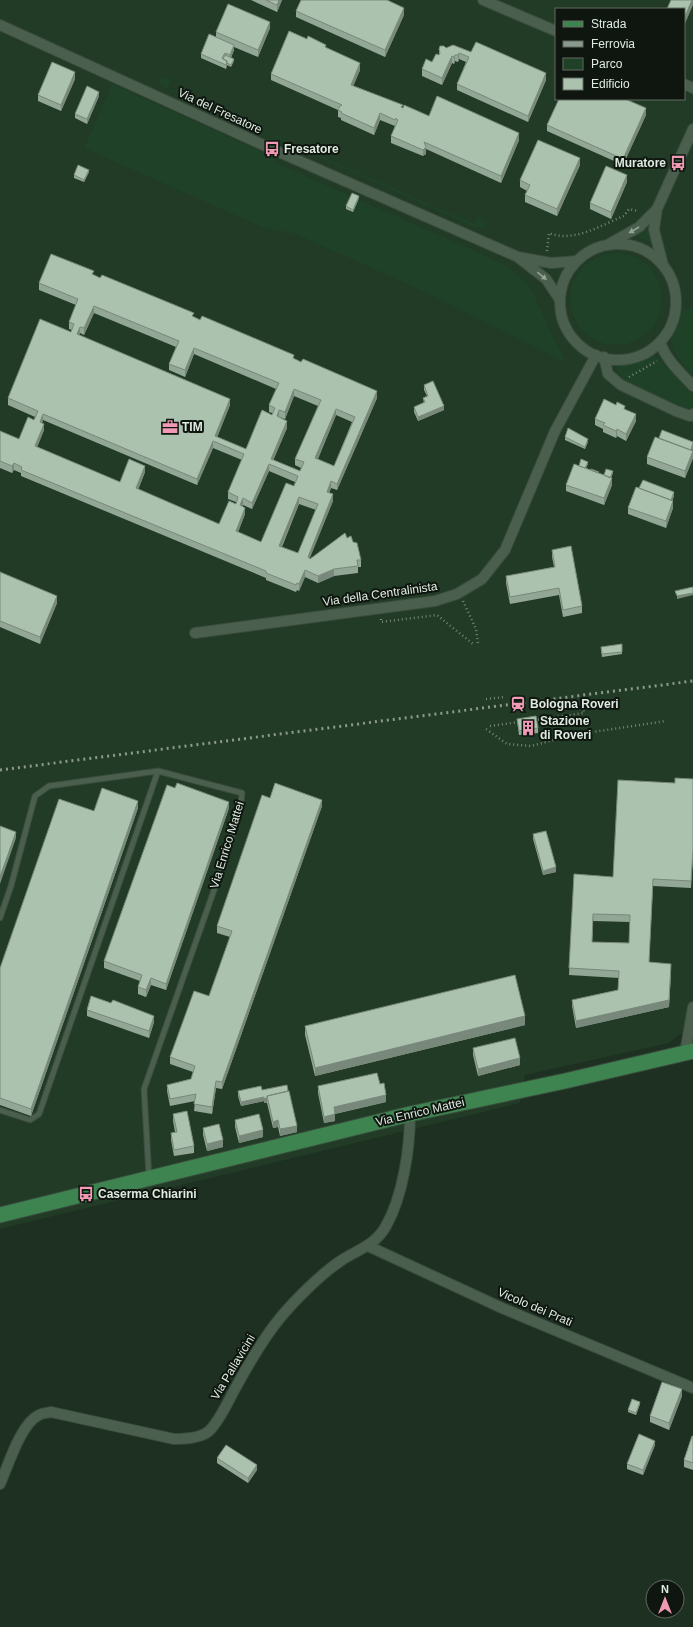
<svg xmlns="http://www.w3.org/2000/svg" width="693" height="1627" viewBox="0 0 693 1627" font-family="Helvetica,sans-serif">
<rect width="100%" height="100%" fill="#1d3021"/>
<path fill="#213b26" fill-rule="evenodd" d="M0 0H693V1033L679 1035 669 1043 525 1075 520 1103 0 1229ZM556 9H684V99H556Z"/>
<path fill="#1f4127" d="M163 77 171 80 168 88 474 224 478 216 486 221V227L481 229 474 227 159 85 160 80Z
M112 84 276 158 274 162 506 265 530 286 555 341 567 363 427 293 296 234 262 227 84 148Z
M650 221 651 243 635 235Z
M570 299a46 46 0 1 1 92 0a46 46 0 1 1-92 0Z
M693 308V376C684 365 671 353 672 338 672 331 679 318 681 311Z
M654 354 693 395V409L688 412 625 381C621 377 617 373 616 367Z"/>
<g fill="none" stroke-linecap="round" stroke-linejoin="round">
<defs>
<path id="lane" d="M0 918 11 886 35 796 49 786 158 771 242 793 241 805 225 859 144 1089 149 1177
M0 1110 30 1120 39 1114 158 771"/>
<path id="street" d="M483 0 556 31
M0 25 272 149 518 257 551 263 577 261
M684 84 693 88
M609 244 639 227 657 209
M560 302a58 58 0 1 1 116 0a58 58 0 1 1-116 0Z
M519 258 546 279 560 300
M663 265 654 230 657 209 693 129
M660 342C666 360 680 372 693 386
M604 357 608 374 621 385 676 411 690 416 693 414
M195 633 435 601 457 594 482 579 505 550 555 431 596 355
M685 1053 693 1007
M368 1246 502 1308 693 1388
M0 1484C8 1466 21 1423 39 1415 42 1413 48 1413 51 1412L174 1439C185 1439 201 1438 209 1431 221 1419 228 1401 236 1387 249 1363 263 1339 280 1318 295 1300 320 1275 339 1262 356 1250 375 1246 386 1226 403 1196 410 1148 410 1114"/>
<path id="primary" d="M0 1215 410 1114 565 1081 693 1051"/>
</defs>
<use href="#lane" stroke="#3a4b3d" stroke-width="7"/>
<use href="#street" stroke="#3a4b3d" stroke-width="12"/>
<use href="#primary" stroke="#3a4b3d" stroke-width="17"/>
<path stroke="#758578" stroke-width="2.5" stroke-dasharray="1 3" stroke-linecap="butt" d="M547 251 549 233C574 243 601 225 624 216L629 209 638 211
M629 377 657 361
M463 601 476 629 478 643
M381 619V622L437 615 473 644
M486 699 505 697
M534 720 584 713 583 707
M490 726 519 722
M486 729 507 744 531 746 573 735 666 721"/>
<use href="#lane" stroke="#4a5f4d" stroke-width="5"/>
<use href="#street" stroke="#4a5f4d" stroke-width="10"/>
<use href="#primary" stroke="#3d8450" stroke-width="15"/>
<path stroke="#8b9a8d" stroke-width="3" stroke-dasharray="2 4" stroke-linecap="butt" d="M0 770 693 681"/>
</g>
<path fill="#93a796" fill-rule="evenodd" d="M251 0H282L277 12Z
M296 11 404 15 385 57 296 17Z
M270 28 258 57 234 47V50L231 58 234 61 231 67 227 65 226 69 201 58V54L216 37V32Z
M326 48 360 70 353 86 403 108 429 116 519 140 501 183 426 149V154L423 156 391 143V136L395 126 380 120 374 135 341 120V118L338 117V110L271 80V74Z
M446 48 471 52 546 80 528 122 457 90V84L466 62 459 59 458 62 455 61 454 64 452 63 442 85 422 76V69L432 62 439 55V49Z
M75 79 61 111 38 101V95Z
M99 96 87 124 75 118V114Z
M646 115 623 165 547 131V125Z
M580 165 557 216 525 202V195L527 191 520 187V180Z
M89 172 84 182 74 178V175Z
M627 182 611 219 590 209V203Z
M359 198 353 212 346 209V206Z
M94 275 294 359 377 398 337 490 331 488 329 493 333 501 309 559 347 538 361 560V567H358V573L334 576 318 583 305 577 299 591 297 590 296 592 266 580V578L21 476V473L14 470 12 473 0 468V431L19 439 34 420 35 417 8 405V398L71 332 72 330 69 329V322L76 305 39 290V283ZM94 313 176 347 169 364V370L185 377 194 354 276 389 269 405V412L272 413V415L246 449 217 437 230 405 79 335 80 333 84 335ZM294 396 318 406 295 459V465L301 468 300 471 273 460 287 428 279 418V417L285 419ZM336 415 352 422 334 466 318 459ZM43 420 197 485 213 448 242 460 228 492V499L236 502V504L219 524 138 490 145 472 120 482 37 447 44 430 42 423ZM269 471 295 482 294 486 261 542 238 532 245 514 242 506 243 505 252 509ZM299 504 316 510 298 553 282 547Z
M424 385 444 410 418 421 414 412V407L424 403 423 398 427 396 424 390Z
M625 409 636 421 626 441 617 436 616 438 603 432V429L595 425V419Z
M565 437 588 442 585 449 565 440Z
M659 438 693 442V448L692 451 693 458 685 478 647 464V457Z
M588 464 586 468 599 473 604 475 613 473 611 478 612 485 604 505 566 491V485L579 466Z
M639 488 674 496 672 501 673 508 666 528 628 514V508Z
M552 550 582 606V613L563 617 559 595 510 604 506 583V576L554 567 552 557Z
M0 572 57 603 40 644 0 627Z
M622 644V654L602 657 601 649Z
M517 719 538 728V733L519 735Z
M693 779V855L691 888 653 886 649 962 671 971 669 1007 576 1028 572 1006V1000L618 990 619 978 569 975 574 874 613 877 675 783ZM593 921 630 922 629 943 592 942Z
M270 798 322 806 222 1089 216 1088 212 1114 194 1111 195 1101 170 1106 167 1091V1085L191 1079 193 1072 170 1064V1057L209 996 230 937 217 933V926Z
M138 808 31 1116 0 1105V968L94 811Z
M229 808 166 990 151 985 146 997 138 994V987L140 981 104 968V961Z
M533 834 556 872 543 875 533 839Z
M87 1010 154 1022 149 1038 87 1016Z
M525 1025 315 1076 305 1035V1026Z
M473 1048 520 1065 478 1076 473 1055Z
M380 1084 386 1102 335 1114V1121L324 1123 318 1093V1086Z
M262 1090 297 1132 280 1136 278 1127 273 1128 267 1103H264V1101L241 1106 238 1096V1091Z
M173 1114 194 1146V1153L174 1156 171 1140V1133L175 1132 173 1121Z
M235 1120 263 1137 239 1143 235 1127Z
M203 1128 223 1147 207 1151 203 1135Z
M682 1396 669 1430 650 1422V1416Z
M640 1404 636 1415 628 1412V1410Z
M693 1436V1470L684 1467V1460Z
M655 1445 643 1475 627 1469V1464Z
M217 1458 257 1470 248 1483 217 1463Z"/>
<path fill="#78887a" d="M279 0H282L277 12V5Z
M692 0H693V5L684 26V19Z
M404 8V15L385 57V50Z
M270 22V28L258 57V50Z
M234 45V50L230 60V55Z
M459 53V59L458 62V55Z
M455 55V61L454 64V57Z
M452 56V63L442 85V78Z
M227 61V65L226 69V65Z
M360 63V70L351 92V85Z
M75 72V79L61 111V105Z
M546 73V80L528 122V116Z
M99 92V96L87 124V119Z
M646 108V115L623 165V159Z
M380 113V120L374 135V128Z
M519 133V140L501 183V176Z
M426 147V154L423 156V150Z
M580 158V165L557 216V209Z
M89 170V172L84 182V180Z
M627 175V182L611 219V212Z
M359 196V198L353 212V210Z
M94 306V313L84 335V328Z
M80 327V333L77 341V334Z
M194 348V354L185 377V370Z
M294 389V396L285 419V412Z
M377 391V398L337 490V484Z
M230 399V405L215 443V436Z
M444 406V410L418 421V417Z
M336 409V415L315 465V458Z
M279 410V417L277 423V416Z
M43 414V420L40 429V422Z
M636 414V421L626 441V434Z
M287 421V428L271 466V459Z
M44 424V430L35 453V446Z
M617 429V436L616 438V431Z
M213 441V448L197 485V479Z
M693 443V448L690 457V452Z
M693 451V458L685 478V471Z
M14 463V470L12 473V466Z
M269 464V471L252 509V503Z
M145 466V472L136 495V488Z
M612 478V485L604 505V498Z
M331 481V488L327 499V492Z
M674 492V496L670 507V502Z
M333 494V501L308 563V557Z
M299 497V504L279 552V546Z
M243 498V505L240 512V505Z
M673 501V508L666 528V521Z
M245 508V514L236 538V531Z
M334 569V576L318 583V576Z
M305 570V577L299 591V584Z
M693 593V595L677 599V596Z
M57 596V603L40 644V637Z
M322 800V806L222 1089V1082Z
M138 801V808L31 1116V1109Z
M229 802V808L166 990V984Z
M16 832V838L0 884V877Z
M556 867V872L543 875V871Z
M671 971 669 1007 576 1028V1021Z
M151 978V985L146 997V990Z
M154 1016V1022L149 1038V1031Z
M525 1016V1025L315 1076V1068Z
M520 1058V1065L478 1076V1069Z
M216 1081V1088L212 1114V1107Z
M386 1095V1102L334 1114V1107Z
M264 1097V1101L241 1106V1102Z
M267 1098V1103H264V1099Z
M335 1114V1121L324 1123V1117Z
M278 1120V1127L273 1128V1122Z
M297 1126V1132L280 1136V1129Z
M263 1130V1137L239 1143V1136Z
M223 1140V1147L207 1151V1144Z
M682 1389V1396L669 1430V1423Z
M640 1402V1404L636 1415V1413Z
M655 1441V1445L643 1475V1470Z
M257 1465V1470L248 1483V1478Z"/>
<path fill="#abc2ae" stroke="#78887a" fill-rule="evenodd" d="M266 0H279L277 5Z
M301 0H387L404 8 385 50 296 11Z
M671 0H692L684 19V9H667Z
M228 4 270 22 258 50 216 32Z
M289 31 307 39 308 36 326 45 325 47 360 63 351 85 403 105 401 107 403 108 404 105 429 116 437 96 519 133 501 176 424 142 426 147 423 150 391 136 398 120 396 118 395 120 380 113 374 128 341 113 342 112 338 110 340 106 342 105 271 74Z
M209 34 234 45 230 55 225 53 222 58 227 61 226 65 201 54Z
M476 42 546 73 528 116 457 84 469 57 459 53 458 55H455L454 57 452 56 442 78 422 69 426 59 432 62 436 54 439 55 440 53 439 49 440 46H444L446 48 453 45 471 52Z
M225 55 234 59 231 65 227 63V61L223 59Z
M52 62 75 72 61 105 38 95Z
M87 86 99 92 87 119 75 114Z
M559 99H625L646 108 623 159 547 125Z
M538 140 580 158 557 209 525 195 530 185 520 180Z
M78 165 89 170 84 180 74 175Z
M606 166 627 175 611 212 590 203Z
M352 193 359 196 353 210 346 206Z
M51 254 94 271 92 274 100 278 102 275 194 313 192 316 200 320 202 316 294 355 293 358 301 362 303 359 377 391 337 484 331 481 327 492 333 494 308 557 310 559 345 533 347 538 351 536 353 542 357 543 361 560H357L358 566 334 569 318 576 305 570 299 584 297 583 296 585 266 573V571L21 470 22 467 14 463 12 466 0 461V431L19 439 28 417 34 420 38 411 8 398 40 319 71 332 74 324 69 322 78 299 39 283ZM94 306 179 341 169 364 185 370 194 348 279 383 269 405 275 408 272 415 262 410 246 449 215 436 230 399 77 334 80 327 84 328ZM294 389 321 400 295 459 304 462 300 471 271 459 287 421 277 416 279 410 285 412ZM336 409 355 417 334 466 315 458ZM43 414 197 479 213 441 244 454 228 492 238 497 236 504 229 501 219 524 136 488 145 466 129 459 120 482 35 446 44 424 40 422ZM269 464 298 476 294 486 286 483 261 542 236 531 245 508 240 505 243 498 252 503ZM299 497 318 504 298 553 279 546Z
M433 381 444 406 418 417 414 407 425 402 423 398 428 396 424 385Z
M604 399 616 405 617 402 625 406 624 409 636 414 626 434 617 429 616 431 603 425 605 423 595 419Z
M568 428 588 439 585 447 565 437Z
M662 430 693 442 691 450 659 438Z
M655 437 693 451 685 471 647 457Z
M581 459 588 462 585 468 579 466Z
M574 464 612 478 604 498 566 485Z
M591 469 599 472 598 473 591 470Z
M606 469 613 471 610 478 604 475Z
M643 480 674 492 671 500 639 488Z
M636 487 673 501 666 521 628 508Z
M571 546 582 606 563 610 559 588 510 597 506 576 555 567 552 550Z
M0 572 57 596 40 637 0 621Z
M693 587V593L677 596 675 591Z
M622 644V652L602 654 601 647Z
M536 716 538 728 519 731 517 719Z
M675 778 693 779V849L691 881 653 879 649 962 671 964 669 1000 576 1021 572 1000 618 990 619 971 569 968 574 874 613 877 618 780 675 783ZM593 914 630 915 629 943 592 942Z
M177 783 229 802 166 984 151 978 146 990 138 987 142 975 104 961 167 785 175 788Z
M275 783 322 800 222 1082 216 1081 212 1107 194 1104 196 1094 170 1099 167 1085 191 1079 195 1066 170 1057 194 991 209 996 232 931 217 926 262 795 270 798Z
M102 788 138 801 31 1109 0 1098V968L59 799 94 811Z
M0 826 16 832 0 877Z
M546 831 556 867 543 871 533 834Z
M515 975 525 1016 315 1068 305 1026Z
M91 996 111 1003 113 1000 154 1016 149 1031 87 1010Z
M515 1038 520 1058 478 1069 473 1048Z
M377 1073 380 1084 384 1083 386 1095 334 1107 335 1114 324 1117 318 1086Z
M287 1085 288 1091 267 1096V1098L264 1099V1097L241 1102 238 1091 261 1086 262 1090Z
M289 1091 297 1126 280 1129 278 1120 273 1122 267 1096Z
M187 1111 194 1146 174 1150 171 1133 177 1132 173 1114Z
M259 1114 263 1130 239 1136 235 1120Z
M219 1124 223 1140 207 1144 203 1128Z
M662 1382 682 1389 669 1423 650 1416Z
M632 1399 640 1402 636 1413 628 1410Z
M639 1434 655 1441 643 1470 627 1464Z
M692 1436H693V1463L684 1460Z
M226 1445 257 1465 248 1478 217 1458Z"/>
<defs><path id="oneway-solid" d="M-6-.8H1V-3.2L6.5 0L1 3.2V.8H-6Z"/></defs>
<g fill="#94a596">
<use href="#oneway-solid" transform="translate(634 230) rotate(150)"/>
<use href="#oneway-solid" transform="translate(542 276) rotate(39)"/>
</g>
<defs>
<symbol id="bus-bare" viewBox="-9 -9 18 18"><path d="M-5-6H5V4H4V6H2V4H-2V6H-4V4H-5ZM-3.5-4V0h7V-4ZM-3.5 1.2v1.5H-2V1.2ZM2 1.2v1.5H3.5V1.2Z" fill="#f09ab5" stroke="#0e160f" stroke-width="2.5" paint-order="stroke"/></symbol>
<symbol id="office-bare" viewBox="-9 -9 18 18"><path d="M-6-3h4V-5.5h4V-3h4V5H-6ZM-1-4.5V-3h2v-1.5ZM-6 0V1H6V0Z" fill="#f09ab5" stroke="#0e160f" stroke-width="2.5" paint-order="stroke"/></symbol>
<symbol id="station-bare" viewBox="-9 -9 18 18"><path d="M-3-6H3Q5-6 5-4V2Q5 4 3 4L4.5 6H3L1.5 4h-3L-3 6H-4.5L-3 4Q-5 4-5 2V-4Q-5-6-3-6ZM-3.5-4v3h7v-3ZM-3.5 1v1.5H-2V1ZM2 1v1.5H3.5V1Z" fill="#f09ab5" stroke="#0e160f" stroke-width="2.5" paint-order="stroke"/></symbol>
<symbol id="building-bare" viewBox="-9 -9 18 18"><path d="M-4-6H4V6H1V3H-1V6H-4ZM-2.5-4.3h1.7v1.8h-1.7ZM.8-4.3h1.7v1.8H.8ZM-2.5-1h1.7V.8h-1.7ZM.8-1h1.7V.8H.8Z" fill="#f09ab5" stroke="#0e160f" stroke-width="2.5" paint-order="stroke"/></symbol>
</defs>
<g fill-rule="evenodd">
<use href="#bus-bare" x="261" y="138" width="22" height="22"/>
<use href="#bus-bare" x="667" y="152" width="22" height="22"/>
<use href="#office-bare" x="159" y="416" width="22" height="22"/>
<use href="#station-bare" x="507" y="693" width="22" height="22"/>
<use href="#building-bare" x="517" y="717" width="22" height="22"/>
<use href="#bus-bare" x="75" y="1183" width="22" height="22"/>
</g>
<g text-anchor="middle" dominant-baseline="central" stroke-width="4" stroke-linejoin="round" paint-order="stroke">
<g font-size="12" fill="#dfebe0" stroke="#0e160f">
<text transform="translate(220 111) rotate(25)">Via del Fresatore</text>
<text transform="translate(380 594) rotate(-8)">Via della Centralinista</text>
<text transform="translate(227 845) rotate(-73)">Via Enrico Mattei</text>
<text transform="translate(420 1112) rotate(-13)">Via Enrico Mattei</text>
<text transform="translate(535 1307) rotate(23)">Vicolo dei Prati</text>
<text transform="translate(233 1367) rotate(-59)">Via Pallavicini</text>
</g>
<g font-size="12" font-weight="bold" fill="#dfebe0" stroke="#0e160f" text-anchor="start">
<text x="284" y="149">Fresatore</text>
<text x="666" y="163" text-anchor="end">Muratore</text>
<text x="182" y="427">TIM</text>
<text x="530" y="704">Bologna Roveri</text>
<text x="540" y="721">Stazione<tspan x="540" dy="14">di Roveri</tspan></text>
<text x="98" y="1194">Caserma Chiarini</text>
</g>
</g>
<rect x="555" y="8" width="130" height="92" fill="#0e160f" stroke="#626b63"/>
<rect x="563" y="21" width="20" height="6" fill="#3d8450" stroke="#626b63"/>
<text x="591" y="28" font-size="12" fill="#dfebe0">Strada</text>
<rect x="563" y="41" width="20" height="6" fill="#8b9a8d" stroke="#626b63"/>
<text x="591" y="48" font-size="12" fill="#dfebe0">Ferrovia</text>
<rect x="563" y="58" width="20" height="12" fill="#1f4127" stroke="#626b63"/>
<text x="591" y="68" font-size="12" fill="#dfebe0">Parco</text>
<rect x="563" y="78" width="20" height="12" fill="#abc2ae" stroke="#626b63"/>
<text x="591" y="88" font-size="12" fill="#dfebe0">Edificio</text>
<g transform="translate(665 1599)"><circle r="19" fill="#0e160f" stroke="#626b63"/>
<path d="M0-3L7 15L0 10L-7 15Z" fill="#f09ab5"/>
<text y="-6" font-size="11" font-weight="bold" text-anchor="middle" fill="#dfebe0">N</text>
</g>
</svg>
